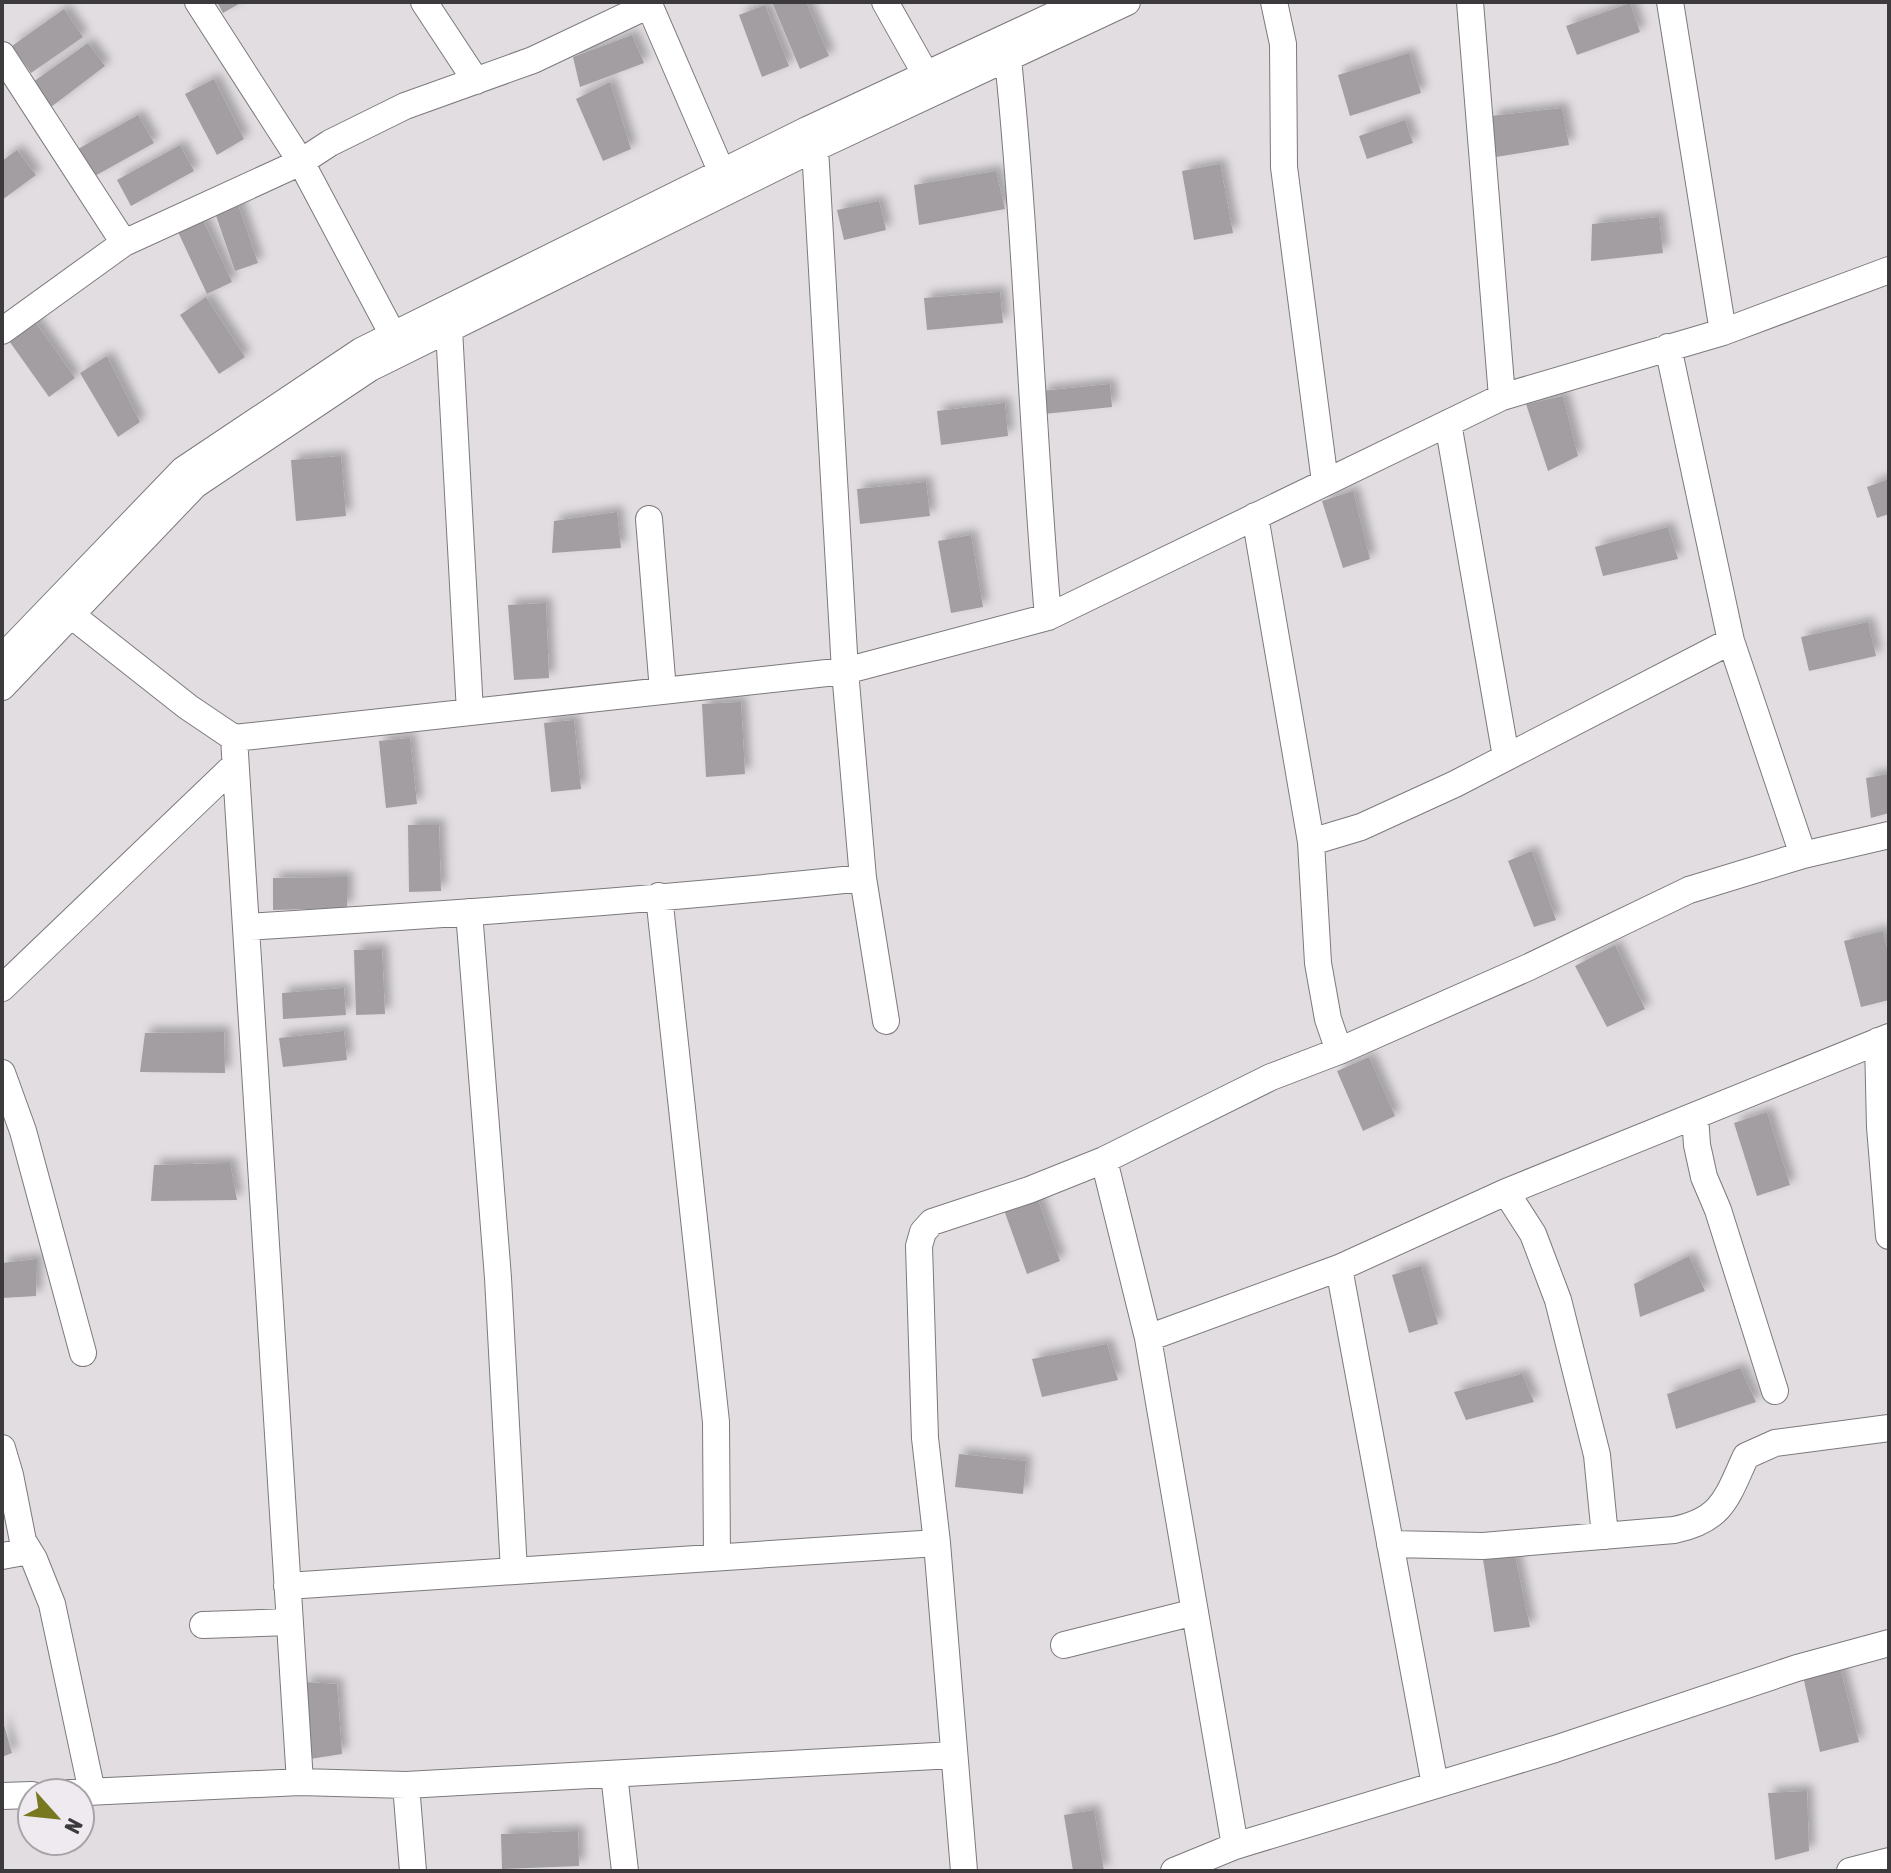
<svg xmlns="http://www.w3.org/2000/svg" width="1891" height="1873" viewBox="0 0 1891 1873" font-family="'Asap Condensed',sans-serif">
<defs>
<filter id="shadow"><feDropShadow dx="6" dy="-6" stdDeviation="4" flood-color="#0004"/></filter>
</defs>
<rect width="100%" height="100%" fill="#e1dde1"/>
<path fill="#a29ea2" filter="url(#shadow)" d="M217 2H242L223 13Z
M772 2H806L829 56 800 69Z
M1630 3 1640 32 1577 55 1566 26Z
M765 5 789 66 762 77 739 15Z
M64 9 83 37 31 73 12 46Z
M632 35 644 63 580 87 573 57Z
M88 43 105 66 51 107 33 82Z
M1409 53 1421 93 1350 116 1338 75Z
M214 79 244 139 217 155 185 94Z
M610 82 631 149 603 161 576 99Z
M1562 108 1569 145 1496 157 1491 116Z
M138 115 154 143 93 177 78 149Z
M1405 120 1413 143 1367 159 1359 136Z
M180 145 194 171 131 206 117 180Z
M17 150 36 175 2 200V161Z
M1220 164 1233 233 1194 240 1182 171Z
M996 171 1005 209 919 225 914 185Z
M235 196 258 263 235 271 212 204Z
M879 201 886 230 844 240 837 210Z
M1659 217 1663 253 1591 261 1592 224Z
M203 220 232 282 207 294 178 232Z
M1000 292 1003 323 927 330 924 298Z
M206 297 245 357 219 374 180 315Z
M33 319 75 378 49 397 7 338Z
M107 356 140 422 118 437 80 373Z
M1110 384 1112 407 1044 414 1041 391Z
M1563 396 1578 456 1548 471 1526 404Z
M1005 403 1008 436 941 445 937 411Z
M341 456 346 516 296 521 291 460Z
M1889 479V514L1877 518 1867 487Z
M926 482 930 516 860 524 857 489Z
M1353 491 1370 559 1343 568 1322 501Z
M617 512 621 548 552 553 554 521Z
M1668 527 1678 559 1603 576 1595 547Z
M971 535 983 607 951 613 938 541Z
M546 603 549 678 514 680 508 605Z
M1868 622 1876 656 1809 671 1801 637Z
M741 702 745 774 706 777 702 704Z
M574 720 581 789 551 792 544 723Z
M410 738 417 804 386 808 379 741Z
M1889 774V813L1871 818 1866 778Z
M408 825H439L441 891 409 892Z
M1532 851 1556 920 1534 927 1508 861Z
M347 877V908L273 910V878Z
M1883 931 1889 957V1000L1861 1007 1844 941Z
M1615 945 1645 1009 1607 1027 1575 966Z
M382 949 385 1014 356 1015 354 950Z
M344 988 346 1015 283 1019 282 993Z
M344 1031 347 1060 283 1067 279 1038Z
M224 1032 225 1073 140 1072 145 1033Z
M1369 1057 1395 1116 1363 1131 1337 1071Z
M1767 1112 1790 1185 1757 1196 1734 1123Z
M230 1163 237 1200 151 1201 154 1165Z
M1037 1197 1060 1261 1027 1274 1004 1210Z
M1689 1256 1705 1291 1640 1317 1634 1284Z
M37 1259 36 1296 2 1298V1263Z
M1421 1266 1438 1324 1409 1333 1392 1275Z
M1107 1344 1118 1380 1042 1397 1032 1359Z
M1740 1368 1756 1402 1676 1429 1667 1394Z
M1522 1374 1534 1402 1466 1420 1454 1392Z
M959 1454 1026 1461 1023 1494 955 1487Z
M1515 1556 1530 1627 1494 1632 1483 1559Z
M1839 1664 1859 1742 1820 1752 1803 1676Z
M304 1682 337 1684 342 1754 310 1759Z
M2 1718 12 1753 2 1757Z
M1807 1791 1809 1851 1775 1860 1768 1793Z
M1094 1810 1104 1871H1073L1064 1815Z
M578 1831 579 1866 502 1869 501 1834Z"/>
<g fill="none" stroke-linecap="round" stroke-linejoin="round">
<defs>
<path id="minor" d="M198 2 301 162 393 335
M424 2 476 81
M648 2 722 173
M885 2 925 73
M1274 2 1283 44 1284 167 1325 482
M1470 2 1502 397
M1670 2 1723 332
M2 55 124 243
M1008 59C1027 245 1032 431 1048 617
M815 148 845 671 863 878 886 1021
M449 329 470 712
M2 331 124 243 301 162 330 143 405 106 533 60 649 5
M1668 347 1731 641 1803 855
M1448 423 1506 757
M1255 516 1311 842 1318 963 1328 1019 1339 1051
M649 519 663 691
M70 614 188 707 234 738 300 1782
M2 658 183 470 361 351 807 130 1082 2
M2 687 195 485 370 368 815 148 1127 2
M234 738 845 671 1048 617 1502 397 1723 332 1889 270
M1311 842 1361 827 1455 784 1731 641
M659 896 716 1422 717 1556
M469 912 498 1278 514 1571
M246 927C451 914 657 900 863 878
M2 988 235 765
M1878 1041 1880 1127 1889 1236
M2 1073 23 1131 83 1353
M1695 1116 1697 1145 1704 1177 1718 1210 1775 1391
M1104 1160 1148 1338 1235 1846
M1506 1192 1533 1234 1558 1300 1597 1455 1605 1536
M1339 1268 1435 1785
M1148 1338 1339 1268 1506 1192 1889 1037
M2 1448 10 1475 23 1541 34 1559 52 1604 92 1792
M1390 1544 1483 1546 1674 1530C1723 1520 1727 1497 1746 1456L1775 1443 1889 1428
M2 1556 29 1551
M287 1586 937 1543
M203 1625 290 1622
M1064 1645 1195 1612
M614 1774 625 1871
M406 1785 413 1871
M65 1793 300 1782 406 1785 953 1755
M2 1796 32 1795
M964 1871 937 1543 925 1438 919 1246 923 1232 932 1222 1029 1190 1104 1160 1271 1077 1339 1051 1529 967 1689 890 1803 855 1889 835
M1174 1871 1235 1846 1555 1749 1797 1668 1889 1643
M1850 1871 1889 1861"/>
</defs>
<use href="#minor" stroke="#7c797d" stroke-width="28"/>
<use href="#minor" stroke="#fff" stroke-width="26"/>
</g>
<rect width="1891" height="1873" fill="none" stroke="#3c3a3c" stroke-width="8"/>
<g transform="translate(56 1817) rotate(117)"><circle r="38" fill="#eeeaef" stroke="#a7a4a7" stroke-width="2"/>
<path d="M0-6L14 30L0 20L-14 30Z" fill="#777820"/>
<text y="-12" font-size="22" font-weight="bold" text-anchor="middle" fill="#3c3a3c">N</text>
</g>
</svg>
